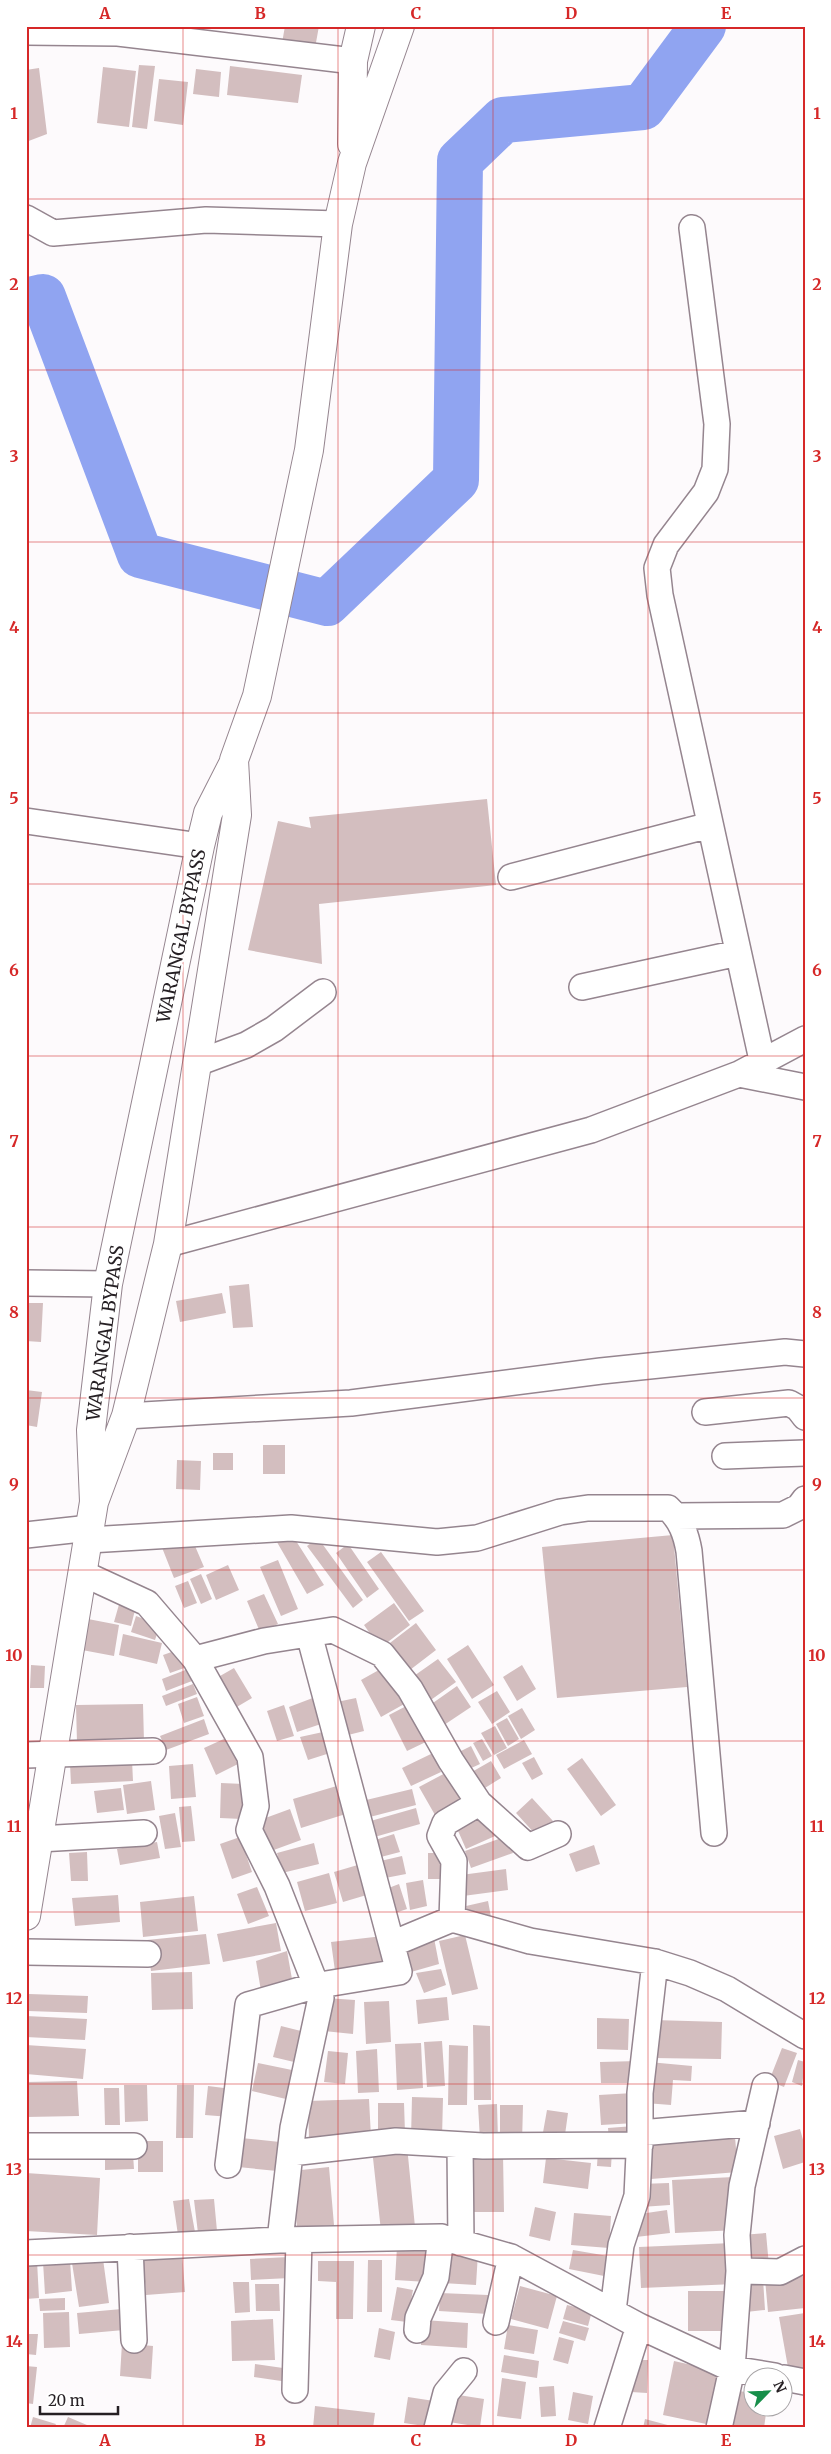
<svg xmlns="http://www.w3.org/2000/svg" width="831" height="2454" viewBox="0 0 831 2454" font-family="Merriweather,serif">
<rect width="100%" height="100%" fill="#fdfafc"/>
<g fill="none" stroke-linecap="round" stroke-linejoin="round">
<path stroke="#90a4f1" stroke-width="46" d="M26 301 43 297 140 555 327 603 456 480 460 161 503 120 643 107 703 26"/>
</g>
<path fill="#d3bebf" d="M285 26H319L315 48 282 43Z
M139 65 155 66 147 129 132 127Z
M230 66 302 75 298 103 227 95Z
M103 67 136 71 129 127 97 123Z
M39 68 47 134 26 142V70Z
M196 69 221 72 219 97 193 94Z
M159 79 188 82 183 125 154 121Z
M487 799 496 885 319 904 322 964 248 950 278 821 311 828 309 817Z
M249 1284 253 1327 233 1328 229 1286Z
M222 1293 226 1313 180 1322 176 1301Z
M26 1303H43L41 1342 26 1341Z
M26 1390 42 1392 37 1427 26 1425Z
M263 1445H285V1474H263Z
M213 1453H233V1470H213Z
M177 1460 201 1461 200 1490 176 1489Z
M291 1533 324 1585 307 1594 274 1537Z
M673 1535 687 1687 557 1698 542 1547Z
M318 1538 363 1600 353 1608 307 1546Z
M192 1539 204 1567 174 1578 161 1545Z
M348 1544 379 1589 367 1598 336 1553Z
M381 1552 424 1611 409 1621 367 1562Z
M278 1560 298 1609 281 1616 260 1567Z
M228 1565 239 1590 216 1600 206 1575Z
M201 1574 212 1599 201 1604 190 1579Z
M188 1581 197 1603 184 1608 175 1586Z
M264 1594 278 1624 260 1632 247 1601Z
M120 1601 136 1606 131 1626 114 1622Z
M394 1603 410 1625 380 1648 364 1625Z
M136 1616 160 1625 155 1640 131 1632Z
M88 1619 119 1625 114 1656 82 1650Z
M416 1623 436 1650 406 1673 386 1646Z
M123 1634 162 1643 157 1664 119 1655Z
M468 1645 494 1685 472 1699 447 1659Z
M183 1648 190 1666 170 1673 163 1655Z
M438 1659 456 1682 428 1702 411 1678Z
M31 1665 45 1666 44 1688H30Z
M522 1665 536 1689 517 1701 503 1677Z
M386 1666 406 1703 381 1717 361 1680Z
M234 1668 252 1698 230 1711 213 1680Z
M188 1669 192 1681 166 1691 162 1679Z
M193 1684 197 1694 166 1706 162 1696Z
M457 1686 471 1707 444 1725 430 1705Z
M497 1691 510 1712 492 1724 478 1702Z
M318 1696 327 1722 297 1732 289 1707Z
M197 1697 204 1716 184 1723 178 1704Z
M356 1698 364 1731 340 1737 332 1703Z
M414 1702 432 1739 407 1751 389 1715Z
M143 1704 144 1742 77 1743 76 1705Z
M284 1705 294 1736 277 1741 267 1711Z
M522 1708 535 1730 521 1739 508 1716Z
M507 1718 519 1739 508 1746 496 1724Z
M204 1719 209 1734 166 1750 160 1736Z
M495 1726 507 1748 494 1755 481 1733Z
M323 1732 330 1753 308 1760 300 1737Z
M226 1738 238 1764 216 1775 204 1748Z
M482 1739 492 1756 483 1761 473 1743Z
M524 1740 532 1754 504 1769 496 1755Z
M471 1746 480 1764 467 1770 457 1753Z
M433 1753 441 1772 411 1786 402 1768Z
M534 1757 543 1774 532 1780 522 1763Z
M582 1758 616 1805 601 1816 567 1769Z
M132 1760 133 1781 71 1784 70 1764Z
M491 1761 501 1778 480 1791 470 1773Z
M193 1764 196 1797 171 1799 169 1766Z
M451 1770 466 1798 435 1815 419 1787Z
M151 1781 155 1810 127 1814 123 1785Z
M221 1783 244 1784 242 1819 220 1818Z
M340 1785 349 1813 301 1828 293 1799Z
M121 1788 124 1810 97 1813 94 1791Z
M412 1789 416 1805 366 1818 362 1801Z
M532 1798 553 1821 537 1836 516 1813Z
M191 1806 195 1841 182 1842 179 1807Z
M416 1808 420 1824 371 1838 367 1822Z
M290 1809 301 1840 271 1851 260 1820Z
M483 1811 495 1836 466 1849 455 1824Z
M175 1813 181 1847 165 1849 159 1816Z
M394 1834 400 1852 377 1858 372 1841Z
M507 1836 513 1853 471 1868 465 1851Z
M240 1837 252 1872 232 1879 220 1844Z
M157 1842 160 1858 120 1865 117 1849Z
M314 1843 319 1864 282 1873 277 1853Z
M594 1845 600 1864 576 1872 569 1854Z
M87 1852 88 1881H71L69 1853Z
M428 1853H447V1879H428Z
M402 1856 406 1874 380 1879 376 1862Z
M361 1864 370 1894 343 1902 334 1872Z
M506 1869 508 1890 463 1896 461 1875Z
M329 1873 337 1903 305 1911 297 1882Z
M423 1880 427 1906 410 1910 406 1883Z
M399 1884 407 1909 395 1913 386 1889Z
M257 1887 269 1916 248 1924 237 1894Z
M118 1895 120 1922 75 1926 72 1898Z
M194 1896 198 1931 143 1937 140 1902Z
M488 1901 491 1917 469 1921 466 1906Z
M276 1923 281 1951 223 1962 217 1934Z
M206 1934 210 1964 151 1971 147 1940Z
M465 1935 478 1989 452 1995 439 1941Z
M383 1936 387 1965 335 1971 331 1942Z
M434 1938 439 1964 411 1972 404 1945Z
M287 1951 292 1979 261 1991 256 1961Z
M441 1969 446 1985 424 1993 416 1973Z
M192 1972 193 2009 152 2010 151 1973Z
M29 1994 88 1996 87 2013 28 2011Z
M447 1997 449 2020 418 2024 416 2000Z
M326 1998 355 2000 353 2034 324 2031Z
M389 2001 391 2042 366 2044 364 2002Z
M26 2016 87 2019 85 2040 26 2037Z
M597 2018 629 2019 628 2050 597 2049Z
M654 2020 722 2022 721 2059 653 2058Z
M473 2025 490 2026 491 2100H474Z
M281 2026 301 2031 294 2062 273 2057Z
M442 2041 445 2086 427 2087 424 2042Z
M421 2043 423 2088 397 2090 395 2044Z
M26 2045 86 2049 83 2079 26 2074Z
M449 2045 468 2046 467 2105H448Z
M782 2048 797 2053 784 2087 769 2081Z
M377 2049 379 2092 358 2093 356 2051Z
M328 2051 348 2053 345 2084 324 2082Z
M798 2060 805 2062 802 2086 792 2082Z
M638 2061V2083H601L600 2062Z
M649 2062 692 2066 691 2081 673 2080 671 2105 645 2103Z
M258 2063 292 2070 286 2099 252 2091Z
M77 2081 79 2116 26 2117V2082Z
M124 2085H147L148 2121 125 2122Z
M177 2085H194L193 2138H176Z
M208 2086 232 2089 230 2117 205 2115Z
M104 2088H119L120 2125H105Z
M633 2093 635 2123 601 2125 599 2095Z
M412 2097 443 2098 442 2138H411Z
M369 2099 371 2137 309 2139 308 2101Z
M378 2103H404L405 2133H378Z
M497 2104 498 2140H480L478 2105Z
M500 2105H523L522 2143 500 2142Z
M547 2110 568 2113 564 2142 542 2138Z
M634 2126 635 2140 609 2142 608 2128Z
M800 2129 805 2147V2162L783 2169 774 2136Z
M735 2137 738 2172 651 2179 648 2144Z
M241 2138 280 2142 277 2171 238 2167Z
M138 2141H163V2172H138Z
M407 2146 415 2227 381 2231 372 2149Z
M598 2150 612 2151 611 2167 597 2166Z
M105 2154H133L134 2169 105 2170Z
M467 2154H503L504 2212H468Z
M546 2158 591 2163 588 2189 543 2183Z
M329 2167 334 2225 297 2228 292 2171Z
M26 2173 100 2178 97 2235 26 2231Z
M734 2177 737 2230 675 2233 672 2180Z
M669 2183 670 2205 641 2207 640 2184Z
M189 2199 195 2232 178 2235 173 2201Z
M214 2199 217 2231 198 2233 194 2200Z
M535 2207 556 2212 550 2241 529 2236Z
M667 2210 670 2233 636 2237 633 2215Z
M574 2213 611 2216 609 2248 571 2245Z
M766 2233 769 2266 744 2268 741 2235Z
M732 2243 735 2284 641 2288 639 2247Z
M397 2247 429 2249 427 2282 395 2280Z
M573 2250 608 2256 604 2276 569 2269Z
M182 2251 185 2292 146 2295 143 2254Z
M444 2251 478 2253 476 2285 442 2283Z
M289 2257 290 2278 251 2280 250 2259Z
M103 2259 109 2303 79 2307 72 2263Z
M70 2260 72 2291 45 2294 43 2262Z
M368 2260H382V2312H367Z
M37 2261 39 2298 26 2299V2262Z
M318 2261H354L353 2319H336V2282L318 2281Z
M805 2276V2308L768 2312 765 2279Z
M763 2279 765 2310 746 2312 744 2280Z
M233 2282H249L250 2312 235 2313Z
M255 2284H279L280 2311H256Z
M520 2286 557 2296 548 2329 511 2319Z
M397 2287 413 2290 407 2322 391 2320Z
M688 2291H730V2331H688Z
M440 2293 488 2295V2314L439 2311Z
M65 2298V2310L40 2311 39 2299Z
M567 2305 592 2311 588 2326 563 2319Z
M122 2309 124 2330 79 2334 77 2313Z
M69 2312 70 2347 44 2348 43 2313Z
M805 2313V2371L789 2373 779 2317Z
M273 2319 275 2360 232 2361 231 2321Z
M423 2320 468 2323 467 2348 421 2345Z
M563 2321 589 2328 585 2341 559 2333Z
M508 2325 538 2330 534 2354 504 2349Z
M379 2328 395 2332 390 2360 374 2357Z
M26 2334H38L36 2355 26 2354Z
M559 2337 574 2341 568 2364 553 2360Z
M122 2343 153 2346 151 2379 120 2376Z
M504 2355 539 2361 537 2378 501 2372Z
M631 2360H648L647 2393 631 2392Z
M674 2361 723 2372 711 2425 663 2415Z
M255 2364 290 2369 288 2382 254 2377Z
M26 2366 37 2367 33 2404 26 2403Z
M502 2378 526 2382 521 2419 497 2416Z
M554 2386 556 2416 541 2417 539 2387Z
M730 2390 754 2393V2406H767L764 2428H725Z
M573 2392 593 2396 588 2424 568 2420Z
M452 2394 484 2399 480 2427 449 2422Z
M408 2397 434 2401 431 2427 404 2423Z
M315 2406 375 2413 373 2428H313Z
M33 2417 56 2424 54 2428H30Z
M68 2417 94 2428H63Z
M645 2419 675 2427V2428H643Z"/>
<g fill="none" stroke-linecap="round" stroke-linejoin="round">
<defs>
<path id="minor" d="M26 32 118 33 353 61
M26 218 53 233 206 220 338 224
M692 228 717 424 715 469 706 492 666 545 657 568 660 595 762 1060
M26 821 200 846
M511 877 710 825
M582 987 738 953
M197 1063 246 1045 274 1029 323 992
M739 1074 805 1087
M168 1244 591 1130 739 1074 805 1039
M26 1283 108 1284
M705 1412 789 1403 798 1408 805 1417
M126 1416 351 1403 601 1371 785 1352 805 1354
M725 1456 805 1453
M676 1516 783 1515 799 1507 805 1499
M26 1535 90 1528
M89 1540 291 1528 437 1542 477 1538 560 1512 588 1508H668C681 1520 686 1534 689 1551L714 1833
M82 1573 147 1603 195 1659 250 1757 256 1806 249 1830 277 1886 321 1998 293 2128 280 2240
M195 1659 264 1641 333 1630 382 1654 410 1689 451 1761 479 1803 528 1847 558 1834
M26 1755 153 1751
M39 1839 144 1833
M452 1919 530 1941 655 1962 690 1973 727 1989 805 2036
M392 1944 452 1919 454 1861 440 1836 445 1823 479 1803
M26 1952 148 1954
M640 2133 757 2123
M460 2145 461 2243
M26 2146H134
M291 2153 396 2141 483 2146 640 2145
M228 2165 248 2005 314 1986 399 1972 309 1634
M130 2247 134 2340
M26 2253 280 2240 441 2237 511 2257 639 2326 732 2369 775 2376
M739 2271 780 2272 805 2259
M613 2311 621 2245 637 2196 640 2133V2093L655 1962
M496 2322 511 2257
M417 2330 418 2318 436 2277 441 2237
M784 2378 805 2382
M295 2390 299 2240
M437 2428 446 2393 464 2371
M607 2428 639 2326
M719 2428 732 2369 739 2271 737 2235 742 2186 765 2086"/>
<path id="major" d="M352 144 353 61 361 26
M94 1502 126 1416 168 1244 237 815 234 760 257 696 309 450 338 224 352 163 400 26
M26 1916 94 1502 91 1430 108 1284 200 846 208 813 234 762"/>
</defs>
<use href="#minor" stroke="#95858f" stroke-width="28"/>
<use href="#major" stroke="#95858f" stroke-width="30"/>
<use href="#minor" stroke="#fff" stroke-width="25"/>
<use href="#major" stroke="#fff" stroke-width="28"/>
</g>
<path fill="none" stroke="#d62828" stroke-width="1" stroke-opacity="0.55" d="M183 26V2428M338 26V2428M493 26V2428M648 26V2428M26 199H805M26 370H805M26 542H805M26 713H805M26 884H805M26 1056H805M26 1227H805M26 1398H805M26 1570H805M26 1741H805M26 1912H805M26 2084H805M26 2255H805"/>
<g text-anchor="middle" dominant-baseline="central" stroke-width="4.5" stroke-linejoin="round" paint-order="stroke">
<g font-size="18" fill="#251f23" stroke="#fff">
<text transform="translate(181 936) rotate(-78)">WARANGAL BYPASS</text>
<text transform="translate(105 1333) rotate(-82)">WARANGAL BYPASS</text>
</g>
</g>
<rect width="831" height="2454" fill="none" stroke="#ffffff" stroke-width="55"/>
<g transform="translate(768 2392) rotate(66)"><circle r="24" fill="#ffffff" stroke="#a8a5a7"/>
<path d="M0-4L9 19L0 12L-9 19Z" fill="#178f4a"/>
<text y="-8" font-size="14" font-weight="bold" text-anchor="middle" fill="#251f23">N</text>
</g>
<path d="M40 2406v8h78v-8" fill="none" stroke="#251f23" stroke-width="2.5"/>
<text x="48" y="2406" font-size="15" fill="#251f23" stroke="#ffffff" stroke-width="4" paint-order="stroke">20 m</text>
<rect x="28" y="28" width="776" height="2398" fill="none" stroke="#d62828" stroke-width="2"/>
<g font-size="16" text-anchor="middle" font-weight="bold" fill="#d62828">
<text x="105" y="19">A</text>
<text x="260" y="19">B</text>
<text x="416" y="19">C</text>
<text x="571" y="19">D</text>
<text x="726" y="19">E</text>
<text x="14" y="119">1</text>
<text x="817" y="119">1</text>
<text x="14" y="290">2</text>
<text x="817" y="290">2</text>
<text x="14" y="462">3</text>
<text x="817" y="462">3</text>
<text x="14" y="633">4</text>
<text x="817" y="633">4</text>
<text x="14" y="804">5</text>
<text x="817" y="804">5</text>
<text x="14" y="976">6</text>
<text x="817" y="976">6</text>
<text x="14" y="1147">7</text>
<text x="817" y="1147">7</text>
<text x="14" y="1318">8</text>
<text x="817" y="1318">8</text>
<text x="14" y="1490">9</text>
<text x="817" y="1490">9</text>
<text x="14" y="1661">10</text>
<text x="817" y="1661">10</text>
<text x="14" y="1832">11</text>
<text x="817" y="1832">11</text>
<text x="14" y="2004">12</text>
<text x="817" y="2004">12</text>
<text x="14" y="2175">13</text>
<text x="817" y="2175">13</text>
<text x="14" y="2347">14</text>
<text x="817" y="2347">14</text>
<text x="105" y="2446">A</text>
<text x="260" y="2446">B</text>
<text x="416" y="2446">C</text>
<text x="571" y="2446">D</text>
<text x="726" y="2446">E</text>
</g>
</svg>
